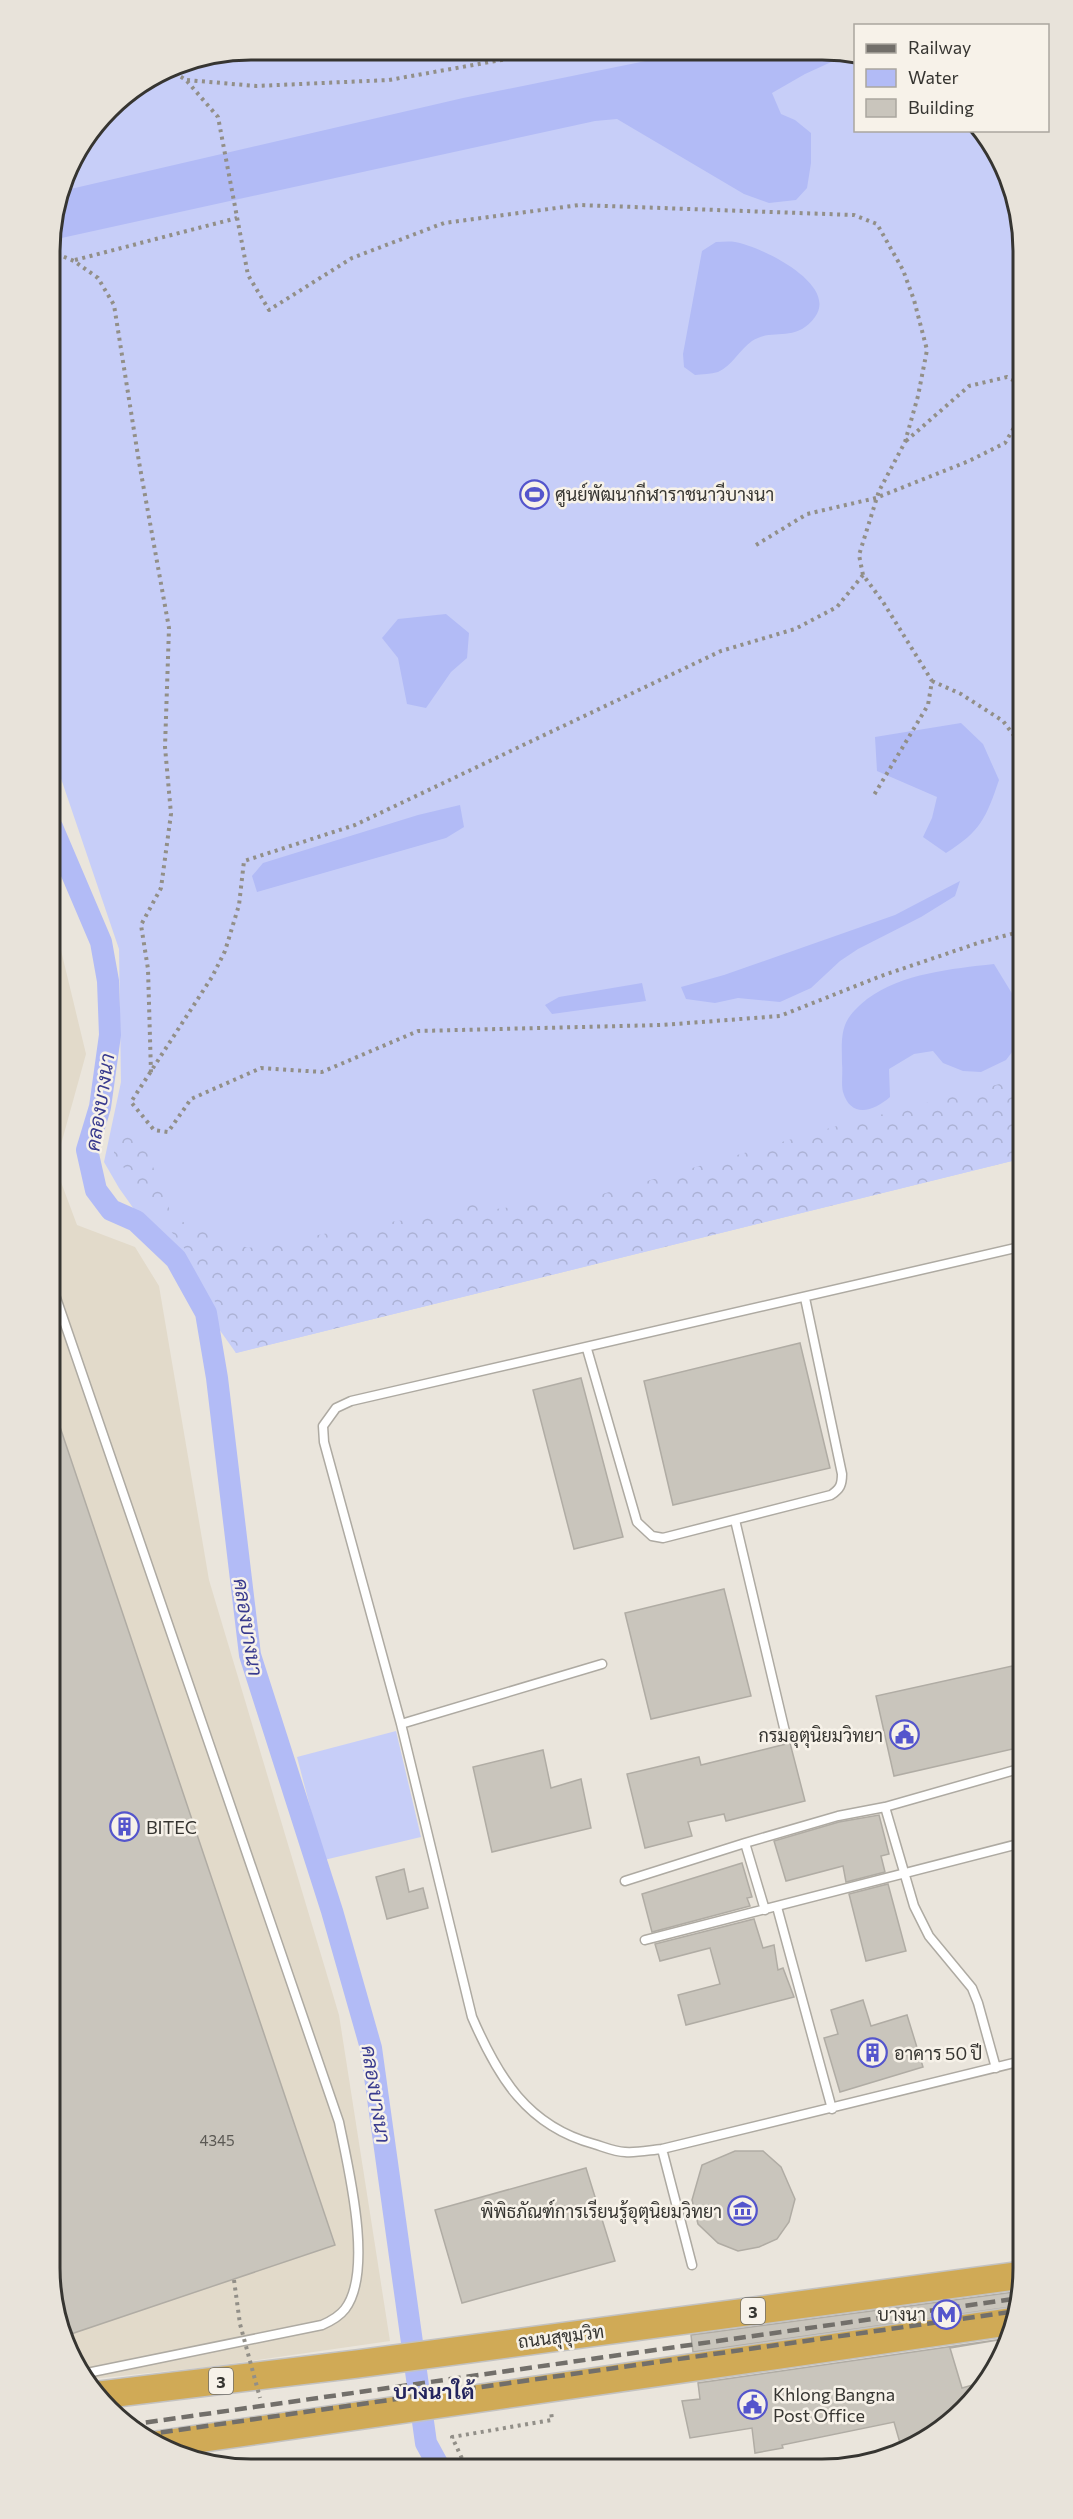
<svg xmlns="http://www.w3.org/2000/svg" width="1073" height="2519" viewBox="0 0 1073 2519" font-family="Commissioner,Sarabun,sans-serif">
<defs>
<pattern id="forest-crowns" width="20" height="18" patternUnits="userSpaceOnUse" patternTransform="scale(1.5)"><rect width="20" height="18" fill="#c7cef8"/><path d="M2 6a3 3 0 1 1 6 0M12 15a3 3 0 1 1 6 0" fill="none" stroke="#acb2d5"/></pattern>
</defs>
<rect width="100%" height="100%" fill="#eae5dc"/>
<path fill="#e2daca" d="M52 913 86 1054 55 1166 77 1225 135 1247 159 1286 209 1580 339 2015 390 2341 208 2367 91 2379 56 2320Z"/>
<path fill="#c7cef8" d="M251 50 855 53 856 130 977 131 1017 199 1020 1159 236 1353 119 1188 104 1162 121 1082 119 949 52 752 50 237 70 161 118 100 174 65Z
M396 1731 421 1837 324 1860 297 1757Z"/>
<path fill="url(#forest-crowns)" d="M1019 1079 1020 1159 236 1353 213 1297 188 1253 148 1202 114 1154V1130L141 1136 173 1218 248 1248 382 1223 453 1214 478 1190 488 1210 592 1197 837 1126Z"/>
<path fill="#b2bbf6" d="M690 52 851 53 805 74 772 93 781 114 795 120 811 133V163L807 188 796 200 769 203 744 194 617 119 595 121 57 239 54 222 62 191 463 98Z
M716 242C722 242 729 241 735 242 760 246 839 284 815 317 795 344 773 327 752 341 740 349 732 366 718 372 711 374 702 374 695 375L684 367 683 354 702 251Z
M446 614 469 633 467 658 451 672 426 708 407 704 398 658 382 638 398 619Z
M961 723 983 744 999 780C986 818 981 831 946 853L923 837 932 818 937 797 877 771 875 737Z
M460 805 464 827 446 838 257 892 252 876 263 863 418 815Z
M960 881 955 896 921 917 858 949 840 961 811 988 780 1002 738 998 715 1003 686 999 681 987 724 975 895 915Z
M994 964 1019 1005V1043L1006 1060 981 1072 963 1071 943 1063 933 1051 914 1054 889 1069 890 1097C874 1111 851 1119 843 1092 841 1084 843 1072 842 1064 842 1049 840 1032 848 1019 852 1012 861 1004 867 999 903 973 951 969 994 964Z
M642 983 646 1001 552 1014 545 1005 559 997Z"/>
<g fill="none" stroke-linecap="round" stroke-linejoin="round">
<path stroke="#b2bbf6" stroke-width="22" d="M52 827 101 942 108 981 110 1035 100 1107 87 1150 96 1190 111 1210 136 1221 176 1259 206 1313 217 1378 250 1655 332 1911 371 2048 426 2443 438 2465"/>
</g>
<path fill="#c9c5bc" stroke="#b0aca4" stroke-width="1.5" d="M800 1343 830 1468 673 1505 644 1381Z
M581 1378 623 1537 574 1549 533 1390Z
M57 1418 335 2245 65 2336 56 2320 54 1419Z
M724 1589 751 1696 651 1719 625 1613Z
M1021 1664V1747L894 1776 876 1696Z
M790 1743 805 1801 726 1821 724 1814 688 1822 692 1836 645 1848 627 1774 699 1757 701 1765Z
M543 1750 551 1788 581 1779 591 1828 492 1852 473 1767Z
M879 1815 889 1854 881 1856 885 1872 846 1882 843 1866 786 1881 774 1841 839 1822Z
M742 1863 752 1897 747 1898 750 1906 652 1932 642 1894Z
M404 1869 409 1892 423 1888 428 1908 387 1919 376 1877Z
M888 1884 906 1951 866 1961 849 1894Z
M754 1919 763 1948 774 1945 778 1970 783 1968 794 1997 686 2025 678 1995 720 1984 710 1948 660 1961 655 1944Z
M863 2000 871 2026 907 2015 923 2067 840 2092 824 2038 838 2034 831 2010Z
M735 2151H763L781 2167 795 2199 789 2222 777 2239 759 2247 738 2251 718 2243 698 2224 692 2200 702 2165Z
M586 2168 615 2261 462 2303 435 2210Z
M1021 2291 1018 2306 693 2352 691 2335Z
M1010 2338 950 2348 962 2388 987 2381 982 2391 934 2436 902 2450 894 2422 782 2445 783 2448 755 2453 752 2428 690 2438 682 2401 700 2399 698 2383Z"/>
<g fill="none" stroke-linecap="round" stroke-linejoin="round">
<defs>
<path id="service" d="M1020 1247 351 1401 336 1408 323 1426 324 1442 401 1724 472 2017C498 2077 527 2126 594 2144 604 2147 615 2152 625 2152 637 2153 650 2150 662 2149L1022 2061
M53 1289 339 2122C348 2167 374 2271 345 2309 339 2317 331 2321 322 2325L87 2373
M587 1349 637 1522 652 1536 663 1538 831 1495C840 1489 842 1485 842 1474L805 1298
M735 1520 786 1736
M401 1724 602 1664
M885 1807 914 1906 929 1936 972 1988 978 2003 996 2068
M745 1843 765 1910
M625 1881 745 1843 838 1816 885 1807 1022 1768
M777 1907 832 2109
M645 1940 1022 1843
M662 2149 692 2265"/>
<path id="trunk" d="M100 2395 357 2364 1023 2275
M156 2445 1015 2321"/>
</defs>
<use href="#service" stroke="#aeaaa2" stroke-width="11"/>
<use href="#trunk" stroke="#c3c2c1" stroke-width="30"/>
<path stroke="#928f88" stroke-width="4" stroke-dasharray="3 4.5" stroke-linecap="butt" d="M168 69 186 80 218 117 248 275 269 310 352 258 444 223 579 205 854 215 877 224 903 270 914 300 927 350 918 396 905 442 879 491 859 555 863 575 883 602 932 681 928 705 874 795
M187 80 256 86 389 80 552 51
M50 251 74 261 98 278 114 305 139 462 169 628 165 747 171 814 161 888 141 925 148 969 151 1073
M75 260 237 218
M906 441 969 386 1007 377 1017 382
M756 545 807 514 876 498 969 461 1005 443 1015 426 1017 414
M863 575 837 607 795 629 721 651 355 825 244 861 239 905 225 951 212 977 131 1102 154 1130 168 1132 191 1099 261 1068 322 1072 418 1031 662 1025 780 1016 881 976 981 942 1019 932
M932 681 961 694 1003 721 1018 741
M465 2465 452 2437 552 2420 551 2411"/>
<use href="#service" stroke="#fff" stroke-width="8"/>
<use href="#trunk" stroke="#d0aa56" stroke-width="27"/>
<path stroke="#726f6a" stroke-width="4.5" stroke-dasharray="12 6" stroke-linecap="butt" d="M128 2425 1020 2298
M143 2435 1017 2311"/>
<path stroke="#928f88" stroke-width="4" stroke-dasharray="3 4.5" stroke-linecap="butt" d="M234 2280 240 2324 260 2398"/>
</g>
<defs>
<symbol id="stadium-ring" viewBox="-11 -11 22 22"><circle r="9.5" fill="#f7f2e9" stroke="#5455cc" stroke-width="1.5"/><path d="M0-5a6.5 5 0 1 0 0 10a6.5 5 0 1 0 0-10ZM-3.5-1.8h7v3.6h-7Z" fill="#5455cc"/></symbol>
<symbol id="civic-ring" viewBox="-11 -11 22 22"><circle r="9.5" fill="#f7f2e9" stroke="#5455cc" stroke-width="1.5"/><path d="M-.6-6.5H3V-4.5H.6V-3L4-1V1h2V6H-6V1h2V-1L-.6-3ZM-1.2 2.5V6h2.4V2.5Z" fill="#5455cc"/></symbol>
<symbol id="building-ring" viewBox="-11 -11 22 22"><circle r="9.5" fill="#f7f2e9" stroke="#5455cc" stroke-width="1.5"/><path d="M-4-6H4V6H1V3H-1V6H-4ZM-2.5-4.3h1.7v1.8h-1.7ZM.8-4.3h1.7v1.8H.8ZM-2.5-1h1.7V.8h-1.7ZM.8-1h1.7V.8H.8Z" fill="#5455cc"/></symbol>
<symbol id="museum-ring" viewBox="-11 -11 22 22"><circle r="9.5" fill="#f7f2e9" stroke="#5455cc" stroke-width="1.5"/><path d="M0-6L6-3V-2H-6V-3ZM-5-1h2V3h-2ZM-1-1h2V3h-2ZM3-1h2V3H3ZM-6 4H6V6H-6Z" fill="#5455cc"/></symbol>
<symbol id="metro-ring" viewBox="-11 -11 22 22"><circle r="9.5" fill="#f7f2e9" stroke="#5455cc" stroke-width="1.5"/><path d="M-5.5 5V-5H-3L0 0L3-5H5.5V5H3V-.5L0 4L-3-.5V5Z" fill="#5455cc"/></symbol>
</defs>
<g fill-rule="evenodd">
<use href="#stadium-ring" x="518" y="478" width="33" height="33"/>
<use href="#civic-ring" x="888" y="1718" width="33" height="33"/>
<use href="#building-ring" x="108" y="1810" width="33" height="33"/>
<use href="#building-ring" x="856" y="2036" width="33" height="33"/>
<use href="#museum-ring" x="726" y="2194" width="33" height="33"/>
<use href="#metro-ring" x="930" y="2298" width="33" height="33"/>
<use href="#civic-ring" x="736" y="2388" width="33" height="33"/>
</g>
<g text-anchor="middle" dominant-baseline="central" stroke-width="5" stroke-linejoin="round" paint-order="stroke">
<g font-size="15" fill="#5b5954">
<text x="217" y="2140">4345</text>
</g>
<g fill="#f7f2e9" stroke="#706e68" stroke-width="1.5">
<rect x="741" y="2298" width="24" height="26" rx="4.5"/>
<rect x="209" y="2368" width="24" height="26" rx="4.5"/>
</g>
<g font-size="16" font-weight="bold" fill="#363531">
<text x="753" y="2311">3</text>
<text x="221" y="2381">3</text>
</g>
<g font-size="18" fill="#363531" stroke="#f7f2e9" text-anchor="start">
<text x="555" y="494">ศูนย์พัฒนากีฬาราชนาวีบางนา</text>
<text x="883" y="1735" text-anchor="end">กรมอุตุนิยมวิทยา</text>
<text x="146" y="1827">BITEC</text>
<text x="894" y="2053">อาคาร 50 ปี</text>
<text x="722" y="2211" text-anchor="end">พิพิธภัณฑ์การเรียนรู้อุตุนิยมวิทยา</text>
<text x="926" y="2314" text-anchor="end">บางนา</text>
<text x="773" y="2394">Khlong Bangna<tspan x="773" dy="21">Post Office</tspan></text>
</g>
<g font-size="18" fill="#363531" stroke="#f7f2e9">
<text transform="translate(561 2336) rotate(-7)">ถนนสุขุมวิท</text>
</g>
<g font-size="20" font-style="italic" fill="#383a8e" stroke="#f7f2e9">
<text transform="translate(99 1102) rotate(-81)">คลองบางนา</text>
<text transform="translate(249 1627) rotate(81)">คลองบางนา</text>
<text transform="translate(377 2094) rotate(81)">คลองบางนา</text>
</g>
<g font-size="21" font-weight="bold" fill="#24255e" stroke="#f7f2e9">
<text x="434" y="2390">บางนาใต้</text>
</g>
</g>
<path d="M0 0H1073V2519H0ZM251 60H822A191 191 0 0 1 1013 251V2268A191 191 0 0 1 822 2459H251A191 191 0 0 1 60 2268V251A191 191 0 0 1 251 60Z" fill="#e8e3da" fill-rule="evenodd"/>
<path fill="none" stroke="#363531" stroke-width="3" d="M251 60H822A191 191 0 0 1 1013 251V2268A191 191 0 0 1 822 2459H251A191 191 0 0 1 60 2268V251A191 191 0 0 1 251 60Z"/>
<rect x="854" y="24" width="195" height="108" fill="#f7f2e9" stroke="#aaa69f" stroke-width="1.5"/>
<rect x="866" y="44" width="30" height="9" fill="#726f6a" stroke="#aaa69f" stroke-width="1.5"/>
<text x="908" y="54" font-size="18" fill="#363531">Railway</text>
<rect x="866" y="69" width="30" height="18" fill="#b2bbf6" stroke="#aaa69f" stroke-width="1.5"/>
<text x="908" y="84" font-size="18" fill="#363531">Water</text>
<rect x="866" y="99" width="30" height="18" fill="#c9c5bc" stroke="#aaa69f" stroke-width="1.5"/>
<text x="908" y="114" font-size="18" fill="#363531">Building</text>
</svg>
